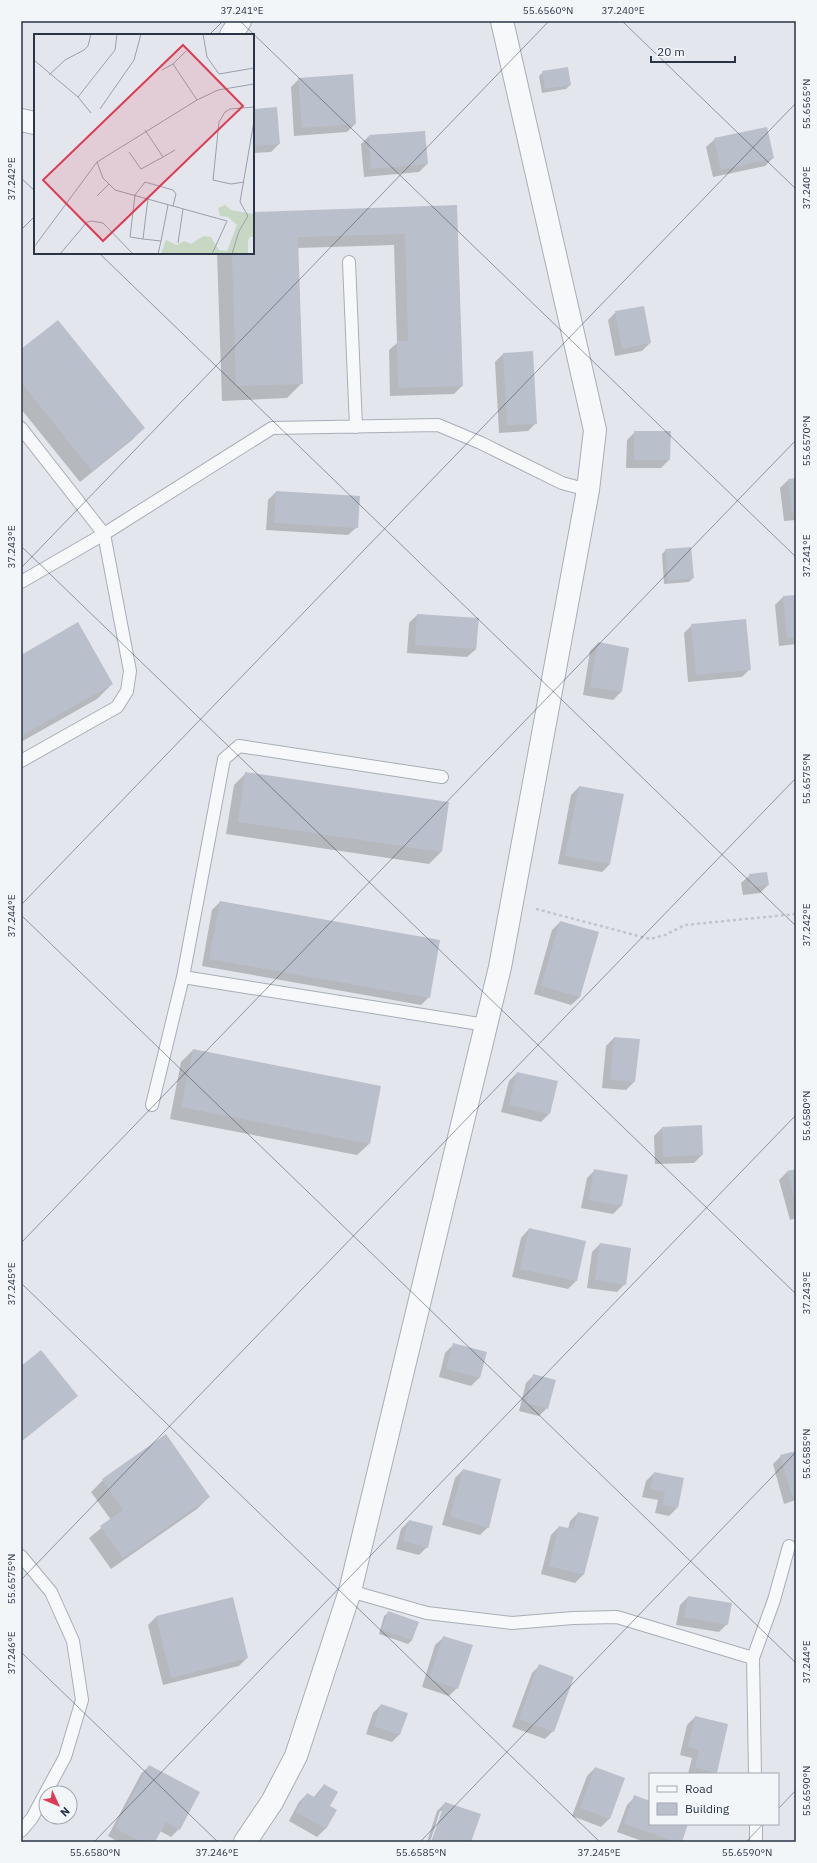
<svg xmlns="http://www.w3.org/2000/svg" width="817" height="1863" viewBox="0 0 817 1863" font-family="'IBM Plex Sans',sans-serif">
<rect width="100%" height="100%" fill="#e3e7ed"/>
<path fill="#0003" d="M543 72 570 85 566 89 542 93 539 76Z
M352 75 355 124 347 132 294 136 291 87 299 79Z
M253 110 279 144 271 152 253 153Z
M369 136 427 164 419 172 364 177 361 144Z
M715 139 773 158 765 166 713 177 706 147Z
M456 206 462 386 454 394 390 396 389 350 397 343 394 245 297 248 302 383 287 398 222 401 217 253H253V213Z
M616 312 650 343 642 351 615 356 608 320Z
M21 351 144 428 132 440 80 482 21 409Z
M503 354 536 423 528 431 499 433 495 362Z
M635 432H670L669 460 661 468H626L627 440Z
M796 479V520L784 521 780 488 788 480Z
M276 492 357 527 348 535 266 530 268 500Z
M666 550 693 578 689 582 664 584 662 554Z
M796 596V644L779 646 775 605 783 597Z
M417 615 478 619 476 649 467 657 407 653 409 623Z
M692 625 750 669 742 677 688 682 684 633Z
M598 643 621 692 613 700 583 695 590 651Z
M21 656 112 684 97 699 21 742Z
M246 773 441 852 429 864 226 834 234 785Z
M579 787 610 864 602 872 558 864 571 795Z
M750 875 768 885 760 893 743 895 741 883Z
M220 902 429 997 421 1005 202 966 212 910Z
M560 922 598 932 580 997 571 1005 534 994 552 930Z
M614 1038 634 1082 626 1090 602 1088 606 1046Z
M796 1041V1054L794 1043Z
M193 1050 369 1144 357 1155 170 1119 181 1062Z
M517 1073 549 1114 541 1122 501 1112 509 1081Z
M662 1128 702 1155 694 1163 655 1164 654 1136Z
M595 1170 621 1206 613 1214 581 1208 587 1178Z
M796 1170V1218L790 1220 779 1180 787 1172Z
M529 1229 576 1281 568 1289 512 1277 521 1238Z
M600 1244 625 1284 617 1292 587 1288 592 1252Z
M453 1345 486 1353 479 1378 471 1386 439 1377 445 1353Z
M534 1375 547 1408 539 1416 519 1411 526 1383Z
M796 1452V1500L784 1504 773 1464 781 1456Z
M463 1470 488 1527 480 1535 442 1525 455 1478Z
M654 1473 677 1508 669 1516 655 1513 658 1500 642 1497 646 1481Z
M103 1480 209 1497 197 1509 111 1569 89 1538 111 1520 91 1492Z
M578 1513 583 1575 575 1583 541 1574 551 1535 559 1527 568 1529 570 1521Z
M409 1521 427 1547 419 1555 396 1549 401 1529Z
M688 1597 727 1624 719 1632 676 1625 680 1605Z
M388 1613 418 1622 412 1640 408 1644 379 1634 384 1616Z
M156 1617 247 1658 239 1666 163 1685 148 1625Z
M444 1637 457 1688 449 1696 422 1687 435 1645Z
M540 1665 553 1731 545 1739 512 1727 532 1673Z
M381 1705 400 1734 392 1742 366 1734 373 1713Z
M695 1717 716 1772 715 1774H688L692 1758 680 1755 687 1725Z
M149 1766 179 1829 171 1837 160 1831 154 1842H118L108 1836 141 1774Z
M595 1768 624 1779 609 1819 601 1827 572 1816 587 1776Z
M324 1785 329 1807 336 1811 325 1829 317 1837 289 1821 299 1802 307 1794 313 1798Z
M635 1797 650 1802V1824H687L681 1842H645L617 1832 627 1805Z
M445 1803 470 1842H432L443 1811H440L430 1842H427L437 1811Z"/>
<path fill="#bac0cb" d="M568 67 571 85 545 89 542 71Z
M353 74 356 124 302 128 298 78Z
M277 107 280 144 253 146V109Z
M767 127 774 158 721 170 714 138Z
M425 131 428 164 371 169 369 135Z
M457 205 463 386 398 388 397 341H408L405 234 298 237 303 384 236 386 232 253H253V212Z
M644 306 651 343 622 349 615 311Z
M58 320 145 428 92 471 21 382V349Z
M533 351 537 424 507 425 503 353Z
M634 431H671L670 460H634Z
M796 478V513H792L788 479Z
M276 491 360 496 358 528 274 523Z
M691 547 694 578 668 581 665 549Z
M796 595V637L787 638 783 596Z
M417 614 479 618 476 649 415 645Z
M746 619 751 670 696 675 691 624Z
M78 622 113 684 21 736V655Z
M598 642 629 648 622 692 590 687Z
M245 772 449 802 442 852 238 822Z
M579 786 624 794 610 864 565 856Z
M767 872 769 885 750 887 749 874Z
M220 901 440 940 430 998 209 959Z
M560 921 599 932 580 997 541 986Z
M614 1037 640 1039 635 1082 610 1080Z
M193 1049 381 1086 370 1144 181 1107Z
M517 1072 558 1081 550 1114 509 1105Z
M702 1125 703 1155 663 1157 662 1127Z
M594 1169 628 1175 622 1206 589 1200Z
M796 1169V1204L787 1171Z
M529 1228 586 1241 577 1281 520 1269Z
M600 1243 631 1248 626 1285 595 1280Z
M453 1343 487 1352 480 1378 446 1369Z
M41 1350 78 1396 21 1442V1366Z
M533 1374 556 1380 548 1409 526 1403Z
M166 1434 210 1497 123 1558 100 1526 123 1510 102 1479Z
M796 1451V1495L792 1496 780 1455Z
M463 1469 501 1479 489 1528 450 1517Z
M654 1472 684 1478 678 1508 662 1505 665 1492 650 1489Z
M578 1512 599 1517 584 1575 549 1566 559 1526 573 1529Z
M409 1520 433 1526 428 1548 403 1541Z
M688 1596 732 1603 728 1625 684 1617Z
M233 1597 248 1658 171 1678 156 1616Z
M388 1611 419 1622 412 1640 382 1630Z
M443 1636 473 1645 458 1689 429 1679Z
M539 1664 574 1677 554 1732 519 1719Z
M381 1704 408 1713 400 1735 374 1726Z
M695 1716 728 1724 717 1773 695 1768 699 1750 688 1747Z
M149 1765 200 1792 180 1830 166 1822 155 1842H141L115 1828Z
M595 1767 625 1778 610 1819 580 1808Z
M324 1784 338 1792 330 1806 337 1810 326 1829 296 1812 307 1793 316 1798Z
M634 1795 650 1801V1824H688L682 1842H674L624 1823Z
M445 1802 481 1814 471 1842H431Z"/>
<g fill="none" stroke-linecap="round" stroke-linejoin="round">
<defs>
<path id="service" d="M349 262 356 427
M21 428 104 534 130 671 127 691 117 707 21 761
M21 582 104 534 272 428 438 425 481 443 562 483 588 490
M442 777 239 746 224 759 183 977 486 1025
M152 1105 183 977
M21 1556 51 1592 73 1641 82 1700 65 1757 32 1818 21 1831
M350 1591 427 1613 512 1623 573 1618 617 1617 753 1658 755 1774
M753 1658 774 1600 789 1546
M756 1824V1841"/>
<path id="minor" d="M231 35 240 21
M21 120 35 123
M245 1842 272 1802 296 1756 350 1591 500 967 588 490 595 430 502 21"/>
</defs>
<use href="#service" stroke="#a7aeb8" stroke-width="14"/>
<use href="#minor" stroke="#a7aeb8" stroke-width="24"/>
<path stroke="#c1c5cb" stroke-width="2.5" stroke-dasharray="3 3" stroke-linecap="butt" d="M536 909 650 939 665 935 685 925 796 914"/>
<use href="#service" stroke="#f7f8fa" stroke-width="12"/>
<use href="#minor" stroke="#f7f8fa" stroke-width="22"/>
</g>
<path fill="none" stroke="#293447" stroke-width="1" stroke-opacity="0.45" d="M240 21 796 557M622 21 796 189M209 35 223 21M21 178 35 191M21 230 35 216M99 253 796 926M21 546 796 1294M21 568 549 21M21 905 796 103M21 915 796 1663M21 1243 796 440M21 1283 600 1842M21 1580 796 778M21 1652 218 1842M778 1809 796 1790M94 1842 796 1115M420 1842 796 1452M746 1842 763 1824"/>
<g transform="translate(34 34)">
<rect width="220" height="220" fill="#e3e7ed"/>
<path d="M191 171 197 176 220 180V203H216L214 207V220H127L132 206 143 211 150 207 157 210 169 202 177 203 185 216 193 217 203 191 194 183 186 182 184 174Z" fill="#c8d7c3"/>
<path fill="none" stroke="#999fab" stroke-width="1" d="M169 0 173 23 185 40 220 34M152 17 139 30 163 66M0 26 44 63 57 79M128 36 139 30M15 41 31 26 50 16 54 12 57 0M44 63 81 16 83 0M66 75 100 26 107 0M95 118 107 135 129 123 111 96M129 123 141 116M63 128 69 144 81 156 193 187 178 220M210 148 197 150 179 146 185 88 191 78 196 75 220 73M63 162 75 150M114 164 109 205 96 203 101 161 111 148 139 156 142 160 139 172M109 205 127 207 134 171M144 209 149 175M0 213 63 128 163 66 184 56 220 50M26 220 53 188 58 187 69 189 99 220M124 220 127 207M198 220 205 197 214 182 206 168 220 87"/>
<path fill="#dd3d54" fill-opacity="0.15" stroke="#dd3d54" stroke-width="2" d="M149 11 209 72 69 207 9 146Z"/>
<rect width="220" height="220" fill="none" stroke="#293447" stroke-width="2"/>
</g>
<rect width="817" height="1863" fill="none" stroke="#f3f6f9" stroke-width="44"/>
<rect x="649" y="1773" width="130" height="52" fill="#f3f6f9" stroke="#a2a8b2"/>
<rect x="657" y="1786" width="20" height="6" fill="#f7f8fa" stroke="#a2a8b2"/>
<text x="685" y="1793" font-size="12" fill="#293447">Road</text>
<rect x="657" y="1803" width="20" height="12" fill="#bac0cb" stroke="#a2a8b2"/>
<text x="685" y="1813" font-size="12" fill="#293447">Building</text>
<g transform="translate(58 1805) rotate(134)"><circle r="19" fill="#f3f6f9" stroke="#a2a8b2"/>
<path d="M0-3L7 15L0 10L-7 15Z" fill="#dd3d54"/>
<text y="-6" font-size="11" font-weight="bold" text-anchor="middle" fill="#293447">N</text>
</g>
<path d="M651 56v6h84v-6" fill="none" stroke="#293447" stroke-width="2"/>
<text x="657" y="56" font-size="12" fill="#293447" stroke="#f3f6f9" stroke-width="3" paint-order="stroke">20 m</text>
<rect x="22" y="22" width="773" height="1819" fill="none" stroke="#293447" stroke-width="1.5"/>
<g font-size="10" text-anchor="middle" fill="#293447">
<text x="242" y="14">37.241°E</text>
<text x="548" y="14">55.6560°N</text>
<text x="623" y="14">37.240°E</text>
<text transform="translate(806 104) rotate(-90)" y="4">55.6565°N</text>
<text transform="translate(11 179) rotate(-90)" y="4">37.242°E</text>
<text transform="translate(806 188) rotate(-90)" y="4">37.240°E</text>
<text transform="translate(806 441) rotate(-90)" y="4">55.6570°N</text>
<text transform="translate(11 547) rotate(-90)" y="4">37.243°E</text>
<text transform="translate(806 556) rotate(-90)" y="4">37.241°E</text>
<text transform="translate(806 779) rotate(-90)" y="4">55.6575°N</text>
<text transform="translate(11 916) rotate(-90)" y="4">37.244°E</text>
<text transform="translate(806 925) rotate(-90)" y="4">37.242°E</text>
<text transform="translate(806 1116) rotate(-90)" y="4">55.6580°N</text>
<text transform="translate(11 1284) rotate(-90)" y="4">37.245°E</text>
<text transform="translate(806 1293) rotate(-90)" y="4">37.243°E</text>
<text transform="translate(806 1454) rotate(-90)" y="4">55.6585°N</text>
<text transform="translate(11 1579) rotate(-90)" y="4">55.6575°N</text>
<text transform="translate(11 1653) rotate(-90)" y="4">37.246°E</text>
<text transform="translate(806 1662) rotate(-90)" y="4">37.244°E</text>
<text transform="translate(806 1791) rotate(-90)" y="4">55.6590°N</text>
<text x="95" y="1856">55.6580°N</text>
<text x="217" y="1856">37.246°E</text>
<text x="421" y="1856">55.6585°N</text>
<text x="599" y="1856">37.245°E</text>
<text x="747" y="1856">55.6590°N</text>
</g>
</svg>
